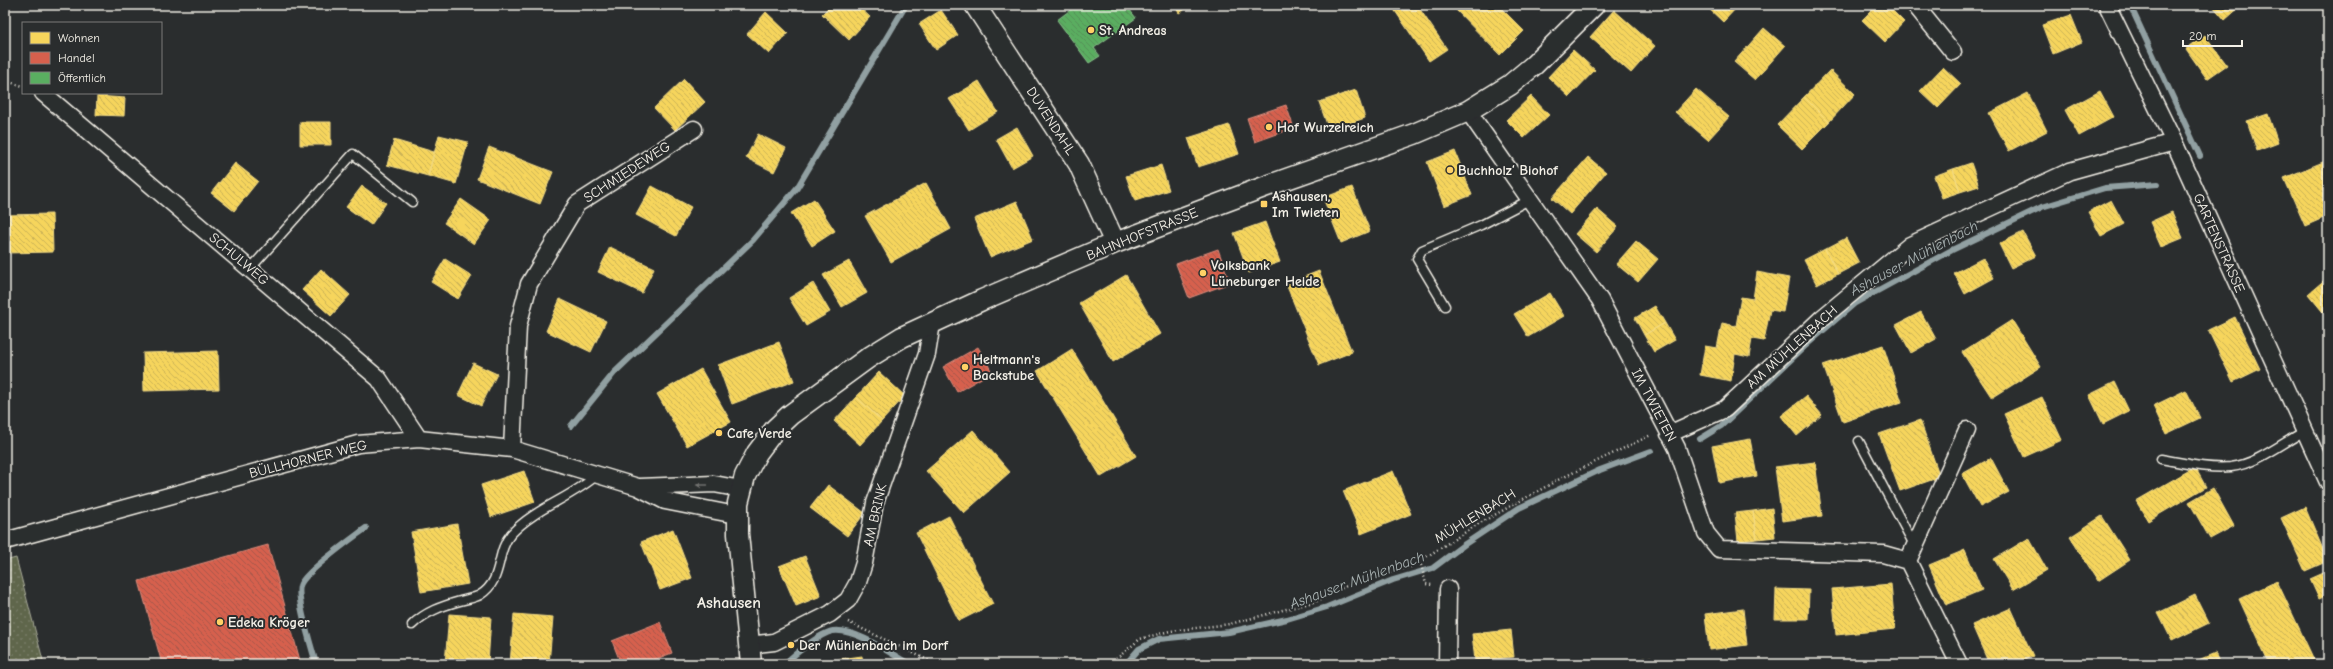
<svg xmlns="http://www.w3.org/2000/svg" width="2333" height="669" viewBox="0 0 2333 669" font-family="'Comic Neue',sans-serif">
<defs>
<pattern id="grass-dots" width="8" height="8" patternUnits="userSpaceOnUse"><rect width="8" height="8" fill="#5f664c"/><path d="M2 2h.1M6 6h.1" fill="none" stroke="#777c66" stroke-width="1.8" stroke-linecap="round"/></pattern>
<pattern id="homes-back-hatch" width="6" height="6" patternUnits="userSpaceOnUse"><rect width="6" height="6" fill="#f6d55c"/><path d="M-1 5l2 2M0 0l6 6M5-1l2 2" fill="none" stroke="#cbb256"/></pattern>
<pattern id="shops-back-hatch" width="6" height="6" patternUnits="userSpaceOnUse"><rect width="6" height="6" fill="#d6604d"/><path d="M-1 5l2 2M0 0l6 6M5-1l2 2" fill="none" stroke="#a5584b"/></pattern>
<pattern id="public-back-hatch" width="6" height="6" patternUnits="userSpaceOnUse"><rect width="6" height="6" fill="#5aae61"/><path d="M-1 5l2 2M0 0l6 6M5-1l2 2" fill="none" stroke="#558f59"/></pattern>
</defs>
<rect width="100%" height="100%" fill="#2a2d2e"/>
<filter id="ink" filterUnits="userSpaceOnUse"><feTurbulence type="fractalNoise" baseFrequency=".025" numOctaves="2"/><feDisplacementMap in="SourceGraphic" scale="8" xChannelSelector="R" yChannelSelector="G"/><feConvolveMatrix kernelMatrix="1 2 1 2 8 2 1 2 1" color-interpolation-filters="sRGB"/></filter>
<g filter="url(#ink)">
<path fill="url(#grass-dots)" stroke="#aaac9a" d="M16 558 44 664H5V561Z"/>
<path fill="url(#homes-back-hatch)" stroke="#f5dd86" d="M831 5H857L870 17 849 40 822 14Z
M1174 5H1192L1179 13Z
M1391 5H1417L1447 49 1429 61Z
M1459 5H1498L1524 31 1500 55 1455 9Z
M1705 5H1739L1723 22Z
M1877 5H1887L1904 22 1885 42 1862 20Z
M2212 5H2242L2225 20Z
M941 10 958 35 936 50 919 24Z
M1614 10 1655 46 1631 73 1590 37Z
M766 12 788 33 769 54 747 34Z
M2071 15 2082 42 2053 54 2042 25Z
M1764 28 1785 46 1755 80 1734 62Z
M2205 35 2227 65 2207 79 2186 49Z
M1573 50 1595 70 1569 97 1548 77Z
M1943 67 1961 84 1938 108 1920 91Z
M1830 70 1855 94 1829 122 1804 97Z
M684 79 705 102 675 130 654 108Z
M979 81 998 112 969 130 949 99Z
M1696 89 1729 117 1708 140 1675 112Z
M1356 90 1365 118 1329 130 1319 102Z
M2100 91 2114 117 2079 136 2065 110Z
M2028 93 2047 131 2009 151 1989 113Z
M97 96 125 98 124 116 96 115Z
M1531 96 1549 115 1524 138 1506 120Z
M1804 97 1829 122 1802 149 1777 125Z
M2268 114 2278 143 2257 151 2247 121Z
M300 122H331V145H300Z
M1229 125 1239 154 1198 167 1188 138Z
M1017 127 1033 156 1012 168 996 139Z
M758 134 786 148 774 172 746 158Z
M439 135 468 142 456 184 428 176Z
M394 140 434 152 428 176 387 165Z
M489 147 553 172 540 204 477 179Z
M1455 151 1472 195 1444 206 1427 162Z
M1588 157 1606 172 1570 214 1552 198Z
M2328 160V216L2305 226 2284 178Z
M235 163 258 181 234 211 211 193Z
M1971 163 1979 186 1960 192 1953 169Z
M1161 165 1169 190 1135 201 1126 176Z
M1953 169 1960 192 1942 198 1934 176Z
M926 183 951 229 891 262 865 216Z
M362 186 386 203 371 225 346 207Z
M652 186 691 207 676 236 636 215Z
M1352 187 1370 231 1341 243 1323 198Z
M461 199 491 220 474 244 444 223Z
M814 199 835 231 812 246 791 213Z
M2111 200 2124 224 2101 236 2088 212Z
M1017 201 1033 239 990 257 974 219Z
M1597 209 1618 227 1596 252 1575 234Z
M2172 212 2183 238 2161 247 2150 222Z
M52 214 53 252 5 253V215Z
M1265 222 1280 262 1249 273 1234 233Z
M2023 232 2036 256 2011 268 1999 244Z
M1846 238 1859 263 1838 274 1825 249Z
M1636 241 1658 259 1638 282 1616 264Z
M610 247 654 268 642 293 598 272Z
M1825 249 1838 274 1817 285 1804 260Z
M1983 258 1994 278 1965 294 1954 273Z
M445 259 472 276 458 299 431 282Z
M849 261 867 293 842 307 823 275Z
M321 269 350 295 331 316 302 290Z
M1319 271 1352 352 1319 365 1286 284Z
M1757 272 1789 278 1783 312 1770 310 1764 341 1752 339 1749 357 1735 354 1731 381 1700 375 1705 346 1717 348 1722 323 1736 326 1741 297 1753 299Z
M1126 275 1160 334 1113 362 1079 303Z
M2328 277V317H2327L2308 294Z
M813 283 830 312 806 326 789 298Z
M1550 293 1564 316 1528 337 1514 314Z
M560 299 606 321 591 352 546 331Z
M1655 306 1665 323 1644 335 1635 318Z
M1921 312 1936 339 1911 353 1896 325Z
M2235 317 2260 369 2233 382 2208 330Z
M2012 320 2041 367 1992 398 1962 352Z
M1665 323 1675 340 1654 352 1644 335Z
M779 342 794 381 732 404 718 365Z
M1883 345 1902 402 1843 422 1823 365Z
M1072 349 1136 456 1101 477 1037 371Z
M218 351 219 389 144 391 143 353Z
M473 363 497 374 481 406 458 395Z
M701 369 731 422 687 446 657 394Z
M879 372 905 396 882 421 856 397Z
M2115 382 2129 411 2103 424 2089 395Z
M2186 390 2200 418 2166 434 2153 406Z
M1806 396 1822 415 1797 436 1781 416Z
M856 397 882 421 860 445 834 421Z
M2042 397 2062 440 2024 457 2004 414Z
M1920 420 1940 477 1900 491 1879 434Z
M973 430 1010 472 964 513 926 471Z
M1750 439 1757 476 1719 483 1712 446Z
M1991 458 2009 492 1980 507 1962 474Z
M1815 462 1822 516 1782 521 1775 467Z
M2195 467 2206 487 2148 521 2136 501Z
M524 471 535 502 491 517 481 485Z
M1393 471 1411 514 1361 534 1343 491Z
M828 485 865 513 847 536 810 508Z
M2213 488 2234 526 2210 539 2189 502Z
M2305 507 2328 561 2305 571 2281 518Z
M1772 508 1775 537 1757 539 1753 511Z
M1753 511 1757 539 1738 541 1735 513Z
M949 516 993 604 959 621 916 533Z
M2102 516 2130 560 2098 581 2070 537Z
M457 524 468 584 421 592 411 532Z
M673 529 692 578 660 590 641 542Z
M2029 538 2047 570 2013 590 1994 559Z
M1965 550 1982 590 1946 605 1929 565Z
M805 556 821 596 796 606 779 566Z
M2328 571V595L2319 599 2310 579Z
M2277 581 2316 664H2269L2239 599Z
M1891 584 1895 629 1836 635 1832 589Z
M1776 589 1809 590 1808 619H1775Z
M2195 595 2209 623 2172 641 2158 613Z
M2011 608 2033 656 2016 664H1989L1972 625Z
M1743 609 1747 645 1709 650 1705 614Z
M449 614 491 617 488 664H445Z
M514 614 553 617 549 664H510Z
M1511 630 1514 657 1475 661 1472 634Z
M2215 653 2220 664H2189Z
M862 656 863 664H841L840 659Z
M1651 657 1652 664H1611Z
M840 659 841 664H819V663Z"/>
<path fill="url(#shops-back-hatch)" stroke="#df8c7c" d="M1286 105 1294 128 1255 142 1247 118Z
M1218 249 1230 283 1189 298 1176 264Z
M978 347 992 372 957 392 943 367Z
M268 545 301 664H162L139 581Z
M660 622 672 653 643 664H621L612 641Z"/>
<path fill="url(#public-back-hatch)" stroke="#88c28a" d="M1077 5H1126L1136 18 1094 48 1100 56 1089 63 1057 20Z"/>
<g fill="none" stroke-linecap="round" stroke-linejoin="round">
<path stroke="#91a0a2" stroke-width="6" d="M2130 5 2200 156
M571 426 614 373 753 240 797 188 906 5
M1700 439 1721 426 1804 347 1855 303 1952 250 2042 207 2105 188 2158 184
M316 664C312 648 296 600 300 586 303 573 353 538 366 528
M784 664C794 655 820 633 833 631 855 628 890 653 909 664
M1126 664 1139 649 1159 639 1229 632 1287 619 1327 607 1393 580 1433 568 1465 544 1519 508 1600 470 1651 451"/>
<defs>
<path id="service" d="M250 269 353 154 412 202
M1445 306 1417 259 1422 250 1481 225 1531 199
M1859 441 1914 545
M2161 459C2184 463 2207 469 2231 467 2257 464 2282 443 2305 431
M412 625C425 612 442 606 460 601 466 599 475 598 480 595 504 580 495 553 511 534 535 508 571 498 597 475"/>
<path id="minor" d="M1915 5 1953 52
M2107 5 2174 142 2328 482
M43 93 379 379 419 439
M1468 111 1600 300 1677 448 1706 533 1719 549 1883 554 1908 561 1959 664
M1669 434 1725 409 1822 318 1910 245 2070 171 2174 142
M512 449 518 326 529 284 577 204 694 129
M640 487 714 484 741 489
M5 541 358 444 419 439 512 449 638 487 665 501 736 515
M1908 561 1967 430
M749 645 774 642 830 614 848 600 858 582 864 563 875 503 927 354 932 323
M1447 664 1448 589"/>
<path id="tertiary" d="M975 5 1079 164 1115 243
M751 664 738 534V503L745 476 757 453 775 429 790 415 868 358 902 337 982 300 1115 243 1264 187 1414 134 1468 111 1510 85 1534 65 1594 5"/>
</defs>
<use href="#service" stroke="#f4f1e8" stroke-width="11"/>
<use href="#minor" stroke="#f4f1e8" stroke-width="19"/>
<use href="#tertiary" stroke="#f4f1e8" stroke-width="23"/>
<path stroke="#f4f1e8" stroke-width="2.5" stroke-dasharray="1 3" stroke-linecap="butt" d="M5 81 23 86
M1420 561 1426 584 1432 585
M848 622 936 664
M1110 664 1140 639 1170 631 1230 624 1317 601 1352 583 1410 567 1480 523 1558 480 1651 435"/>
<use href="#service" stroke="#2a2d2e" stroke-width="8"/>
<use href="#minor" stroke="#2a2d2e" stroke-width="16"/>
<use href="#tertiary" stroke="#2a2d2e" stroke-width="20"/>
</g>
<defs><path id="oneway-solid" d="M-6-.8H1V-3.2L6.5 0L1 3.2V.8H-6Z"/></defs>
<use fill="#71726f" href="#oneway-solid" transform="translate(702 485) rotate(180)"/>
</g>
<g fill="#ffd166" stroke="#2a2d2e" stroke-width="1.5">
<circle cx="1091" cy="30" r="4"/>
<circle cx="1269" cy="127" r="4"/>
<circle cx="1450" cy="170" r="4"/>
<rect x="1260" y="200" width="8" height="8" rx="2"/>
<circle cx="1203" cy="273" r="4"/>
<circle cx="965" cy="367" r="4"/>
<circle cx="719" cy="433" r="4"/>
<circle cx="220" cy="622" r="4"/>
<circle cx="791" cy="645" r="4"/>
</g>
<g text-anchor="middle" dominant-baseline="central" stroke-width="4" stroke-linejoin="round" paint-order="stroke">
<g font-size="14" font-weight="bold" fill="#f4f1e8" stroke="#2a2d2e" text-anchor="start">
<text x="1099" y="30">St. Andreas</text>
<text x="1277" y="127">Hof Wurzelreich</text>
<text x="1458" y="170">Buchholz‘ Biohof</text>
<text x="1272" y="196">Ashausen,<tspan x="1272" dy="16">Im Twieten</tspan></text>
<text x="1211" y="265">Volksbank<tspan x="1211" dy="16">Lüneburger Heide</tspan></text>
<text x="973" y="359">Heitmann's<tspan x="973" dy="16">Backstube</tspan></text>
<text x="727" y="433">Cafe Verde</text>
<text x="228" y="622">Edeka Kröger</text>
<text x="799" y="645">Der Mühlenbach im Dorf</text>
</g>
<g font-size="14" fill="#f4f1e8" stroke="#2a2d2e">
<text transform="translate(1051 121) rotate(57)">DUVENDAHL</text>
<text transform="translate(627 172) rotate(-33)">SCHMIEDEWEG</text>
<text transform="translate(1142 234) rotate(-22)">BAHNHOFSTRASSE</text>
<text transform="translate(2219 243) rotate(66)">GARTENSTRASSE</text>
<text transform="translate(239 259) rotate(40)">SCHULWEG</text>
<text transform="translate(1792 347) rotate(-42)">AM MÜHLENBACH</text>
<text transform="translate(1654 405) rotate(62)">IM TWIETEN</text>
<text transform="translate(308 459) rotate(-14)">BÜLLHORNER WEG</text>
<text transform="translate(875 515) rotate(-77)">AM BRINK</text>
<text transform="translate(1475 516) rotate(-31)">MÜHLENBACH</text>
</g>
<g font-size="15" font-style="italic" fill="#aab4b4" stroke="#2a2d2e">
<text transform="translate(1914 258) rotate(-28)">Ashauser Mühlenbach</text>
<text transform="translate(1357 580) rotate(-20)">Ashauser Mühlenbach</text>
</g>
<g font-size="16" font-weight="bold" fill="#f4f1e8" stroke="#2a2d2e">
<text x="729" y="603">Ashausen</text>
</g>
</g>
<rect width="2333" height="669" fill="none" stroke="#2a2d2e" stroke-width="20"/>
<rect x="10" y="10" width="2313" height="649" fill="none" stroke="#f4f1e8" stroke-width="1.5" filter="url(#ink)"/>
<rect x="22" y="22" width="140" height="72" fill="#2a2d2e" stroke="#7b7b78"/>
<rect x="30" y="32" width="20" height="12" fill="#f6d55c" stroke="#7b7b78"/>
<text x="58" y="42" font-size="12" fill="#f4f1e8">Wohnen</text>
<rect x="30" y="52" width="20" height="12" fill="#d6604d" stroke="#7b7b78"/>
<text x="58" y="62" font-size="12" fill="#f4f1e8">Handel</text>
<rect x="30" y="72" width="20" height="12" fill="#5aae61" stroke="#7b7b78"/>
<text x="58" y="82" font-size="12" fill="#f4f1e8">Öffentlich</text>
<path d="M2183 40v6h59v-6" fill="none" stroke="#f4f1e8" stroke-width="2"/>
<text x="2189" y="40" font-size="12" fill="#f4f1e8" stroke="#2a2d2e" stroke-width="3" paint-order="stroke">20 m</text>
</svg>
